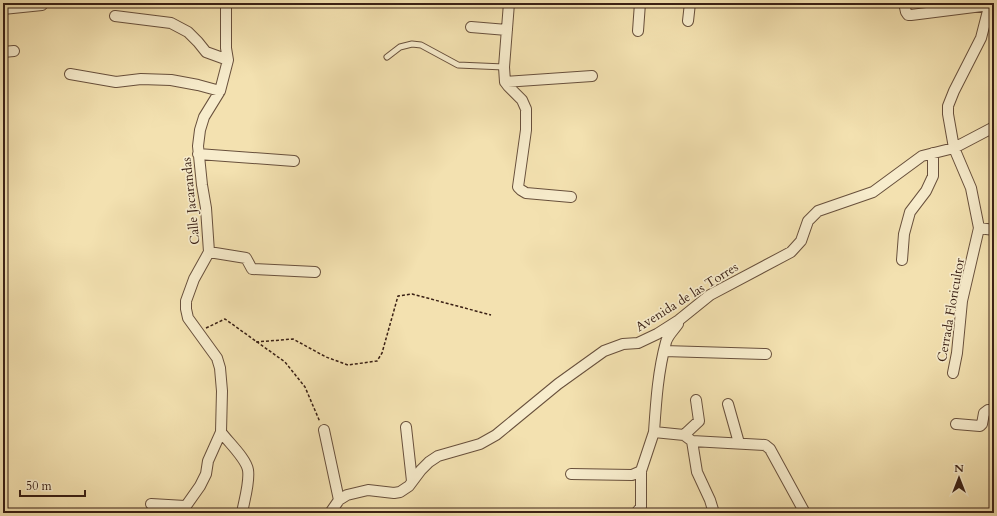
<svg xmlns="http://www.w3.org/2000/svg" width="997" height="516" viewBox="0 0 997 516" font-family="Cardo,serif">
<rect width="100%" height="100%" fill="#f3e1b0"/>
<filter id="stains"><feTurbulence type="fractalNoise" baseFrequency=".005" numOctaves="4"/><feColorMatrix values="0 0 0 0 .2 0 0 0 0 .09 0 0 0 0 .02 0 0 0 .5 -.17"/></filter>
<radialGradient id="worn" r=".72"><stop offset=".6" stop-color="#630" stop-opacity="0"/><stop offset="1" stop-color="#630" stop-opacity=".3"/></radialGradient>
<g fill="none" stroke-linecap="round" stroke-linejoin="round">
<defs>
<path id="lane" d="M387 57 400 47 412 44 421 45 458 65 504 67"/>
<path id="street" d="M226 3V48L228 60 220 91 204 117 200 130 198 146 202 185 206 208 209 252 194 279 186 301V309L188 318 217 358 220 368 222 391 221 432C228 442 246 458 248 470 250 482 244 501 242 513
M509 3 504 67 505 82 508 86 522 100 526 109V130L518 187 521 190 526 193 571 197
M904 3 906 12 908 15H911L990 5
M3 9 42 5
M115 16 171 23 188 32 198 42 206 52 228 60
M688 21 690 3
M471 27 507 30
M638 31 640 3
M3 52 14 51
M70 74 116 82 141 79 171 80 198 85 220 91
M505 82 592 76
M198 154 294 161
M979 228 994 230
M209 252 246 258 252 269 315 272
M902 260 904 234 910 212 926 191 933 176V153
M678 324C674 330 668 335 666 342 658 371 656 402 654 432L684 435 692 441 765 445 770 449 805 513
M664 351 766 354
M953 373 957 353 962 301 979 228 971 188 954 148 948 114V106L954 91 981 38 990 3
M728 404 739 443
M956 424 980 426 982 424 984 413 988 410H994
M406 427 412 481
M324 430 339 500
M684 435 699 421 696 400
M692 441 697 472 710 500 714 513
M571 474 632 475 641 471
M151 504 185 506
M181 513 200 486 206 474 208 461 221 432
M330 513 339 500 347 495 368 490 394 493 400 492 409 486 421 470 429 462 438 456 480 444 496 435 558 384 604 351 623 344 638 343 657 334 679 320 710 295 791 252 801 241 808 221 818 211 873 192 922 156 954 148 994 127
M636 513 641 507V471L654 432"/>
</defs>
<use href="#lane" stroke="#68503c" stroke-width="7"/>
<use href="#street" stroke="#68503c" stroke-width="12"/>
<path stroke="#3a2015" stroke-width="1.5" stroke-dasharray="3 2" stroke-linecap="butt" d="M206 328 225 319 285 362 305 387 320 422
M256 342 293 339 326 357 348 365 377 361 382 353 398 296 412 294 491 315"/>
<use href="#lane" stroke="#f7eccc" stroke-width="5"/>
<use href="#street" stroke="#f7eccc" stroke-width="10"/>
</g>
<g text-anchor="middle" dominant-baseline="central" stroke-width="3.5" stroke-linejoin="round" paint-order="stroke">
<g font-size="13" fill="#3a2015" stroke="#f7eccc">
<text transform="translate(191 201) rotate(-96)">Calle Jacarandas</text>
<text transform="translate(687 297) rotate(-32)">Avenida de las Torres</text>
<text transform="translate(951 310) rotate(-80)">Cerrada Floricultor</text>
</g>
</g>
<rect width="997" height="516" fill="none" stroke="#f3e1b0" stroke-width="16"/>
<rect x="4" y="4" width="989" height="508" fill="none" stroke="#3a2015" stroke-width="2"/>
<rect x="8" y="8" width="981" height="500" fill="none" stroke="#3a2015"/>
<g transform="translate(959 478)" stroke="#f7eccc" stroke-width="3" paint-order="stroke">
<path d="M0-3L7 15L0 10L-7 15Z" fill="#3a2015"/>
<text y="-6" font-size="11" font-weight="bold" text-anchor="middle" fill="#3a2015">N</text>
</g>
<path d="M20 490v6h65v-6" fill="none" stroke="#3a2015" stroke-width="2"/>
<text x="26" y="490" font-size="12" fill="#3a2015" stroke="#f7eccc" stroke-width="3" paint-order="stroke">50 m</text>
<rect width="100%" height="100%" filter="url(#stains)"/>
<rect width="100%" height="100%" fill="url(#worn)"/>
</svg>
